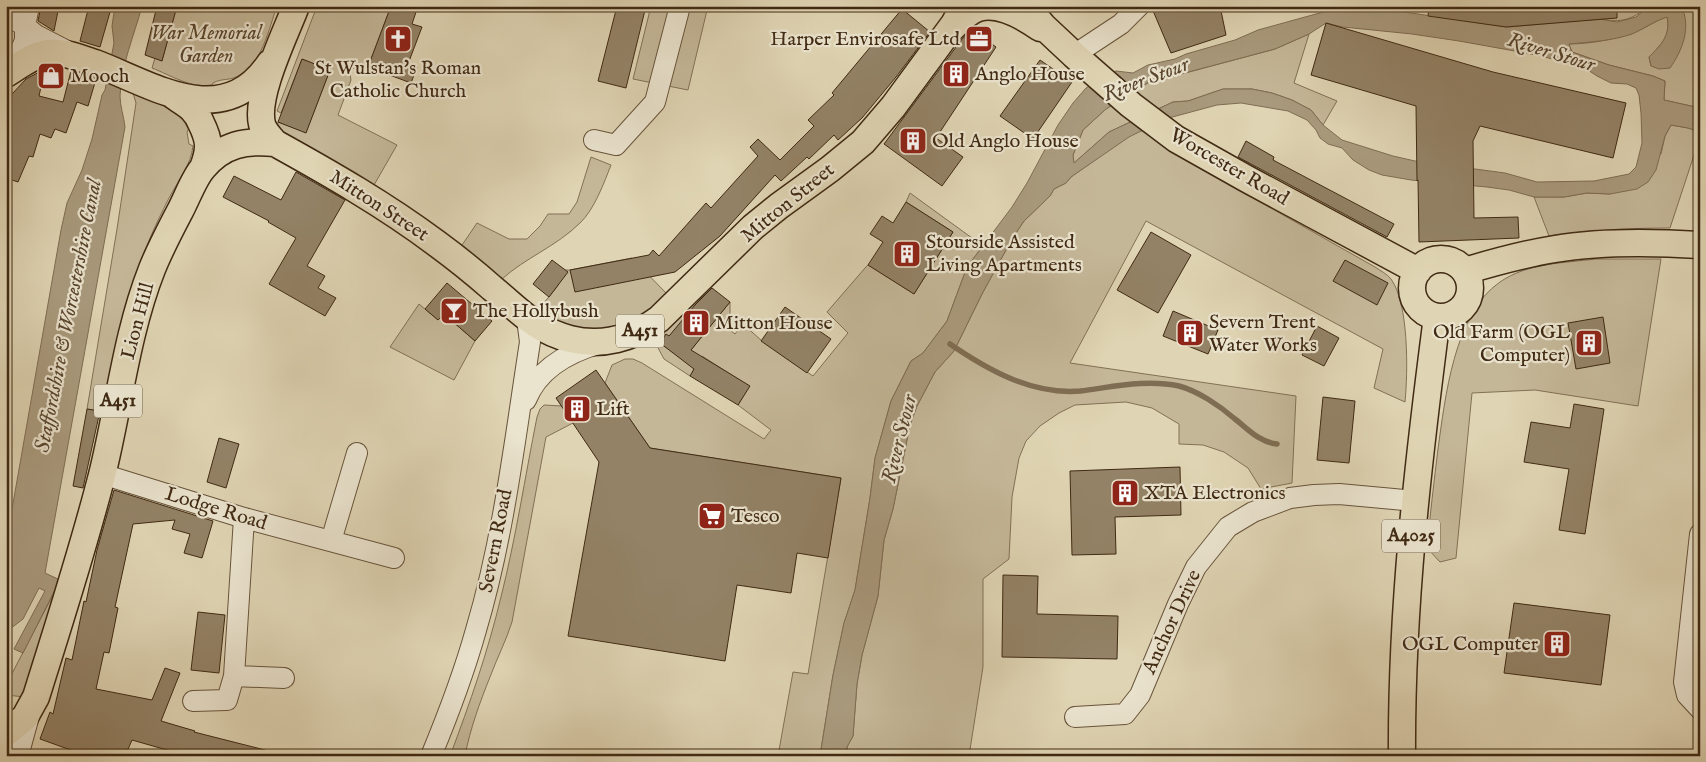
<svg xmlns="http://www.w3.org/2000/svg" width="1706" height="762" viewBox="0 0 1706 762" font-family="'IM FELL English',serif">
<rect width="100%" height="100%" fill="#dfd4b3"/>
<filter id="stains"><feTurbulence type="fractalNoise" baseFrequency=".004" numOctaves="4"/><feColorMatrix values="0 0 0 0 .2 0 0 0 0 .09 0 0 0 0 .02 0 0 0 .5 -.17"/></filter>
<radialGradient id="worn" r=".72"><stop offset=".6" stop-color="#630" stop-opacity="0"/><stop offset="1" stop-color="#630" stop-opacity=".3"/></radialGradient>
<path fill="#c4b798" stroke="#827056" d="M177 6H277C269 28 262 65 238 76 229 81 222 78 213 83L212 85C192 89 170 75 152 68L155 58 162 61Z
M317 6H391L368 67 349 69 351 80 338 115 397 145 374 185 277 129 278 122 306 132 330 70 302 59 281 113 277 111Z
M651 6H708L688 90 633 79Z
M1598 6H1649C1631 20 1622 23 1600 19Z
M1681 6H1700V108L1664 100 1665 81 1653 76 1609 65 1572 52 1568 44C1592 44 1617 39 1639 30 1649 26 1657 20 1667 16 1671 36 1662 44 1649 57L1651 66 1683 9Z
M1309 34 1294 83 1337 101 1323 125 1311 110 1292 100 1272 93 1252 89H1223L1188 101 1173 102 1109 132 1074 163 1073 155 1083 130 1106 109 1148 83 1275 49Z
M133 93C152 101 178 109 189 128L187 132 189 144 193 146C191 165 178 181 169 198 162 212 154 228 148 243 125 297 117 355 105 412L87 409 117 229 136 103Z
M1671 125 1688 128 1700 132V149H1696L1670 228C1629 228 1589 230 1549 236L1534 197H1564L1587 193 1610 194 1661 154 1665 136Z
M1143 130 1200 168 1375 267C1381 271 1387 274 1391 279 1409 304 1408 372 1405 402L1374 388 1383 349 1146 221 1070 363 1296 396 1292 483 1261 489 1248 468 1224 452 1203 445 1179 444V424L1152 408 1126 402 1075 405 1059 413 1040 426 1026 441 1019 458 1012 497 1009 559 983 579V667L969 756H847V747L853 736 857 684 862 655 878 596 884 540 893 509 910 425 917 406 935 372 954 351 982 294 1012 239 1024 221 1050 196 1054 189 1066 183 1071 177 1129 136Z
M591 157 611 165C604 183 594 210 580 223 557 246 525 258 502 279L460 248 477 223 509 239H527L540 226 548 214H569L577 202Z
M910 193 983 246 967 267 947 321 923 353 911 361 891 401 875 458 870 498 855 590 844 623 833 675 820 756H778L793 672 808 674 841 478 650 448 605 383 612 365 625 359H633L642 363 764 439 771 430 738 405 749 386 702 356 690 376 664 359 657 346V340L659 331 710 287 663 345 683 360 730 302V314L722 324 735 334 743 324 762 341 813 376 848 333 827 312 865 268 868 265 914 294 953 232 906 202Z
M632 258 668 295 645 316 602 332 571 329 544 315 538 310 557 287 565 270H570Z
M1596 259H1661L1638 406 1535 390 1472 393 1456 558 1440 562 1427 548C1430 515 1434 482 1438 449 1445 399 1454 313 1500 282 1527 263 1564 263 1596 259Z
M419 304 438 320 444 314 475 341 454 380 390 347Z
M544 405 562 406 573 423 546 437 512 622C506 641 497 658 490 677 480 702 470 729 465 756H450C470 703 488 651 501 597 516 537 525 477 537 417L540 409Z
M53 595 58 599 25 697 6 695V685Z"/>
<path fill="#a99a7d" stroke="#7f6d53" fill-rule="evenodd" d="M115 6H142C134 36 121 65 120 96 120 106 124 117 125 127L45 573 60 580 23 653 14 649 45 591 39 588 23 619 10 629 6 639V562L11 515 61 230 67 203 82 170 92 139 102 95 105 90 114 43 112 26Z
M1345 6H1363L1507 27 1600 19 1617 22 1636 17 1649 6H1681C1692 27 1682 51 1670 68L1659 69 1651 66 1649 57C1661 45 1671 35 1667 17 1654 21 1644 29 1632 34 1612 41 1589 42 1569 44L1572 52 1609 65 1653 76 1665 81 1664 100 1700 108V132L1688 128 1671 125 1665 136 1656 170 1648 182 1637 189 1610 194 1587 193 1564 197H1534L1509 190 1487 187 1411 180 1382 175 1369 170 1353 160 1342 148 1328 144 1320 138 1316 130 1307 120 1288 111 1241 103 1217 105 1165 119 1129 137 1071 177 1066 183 1054 189 1050 196 1024 221 1012 239 982 294 954 351 935 372 917 406 910 425 893 509 884 540 878 596 862 655 857 684 853 736 847 747 846 756H820L833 675 844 623 855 590 870 498 875 458 891 401 911 361 923 353 947 321 967 267 1012 207 1027 183 1058 125 1073 103 1086 88 1110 73 1116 71 1133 73 1148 65 1175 59 1186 54 1235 40 1258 30ZM1326 23 1343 27 1412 34 1459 41 1537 55 1568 63 1588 70 1597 76 1611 83 1627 84 1636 88 1639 95 1641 113 1642 143 1636 167 1629 174 1594 181 1537 182 1505 173 1415 161 1393 156 1342 140 1323 125 1311 110 1292 100 1272 93 1252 89H1223L1188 101 1173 102 1109 132 1074 163 1073 155 1083 130 1106 109 1147 83 1275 49 1309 34Z"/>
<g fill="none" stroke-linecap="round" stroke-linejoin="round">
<path stroke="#7f6d53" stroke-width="5.5" d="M950 344C988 370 1032 395 1080 391 1113 387 1146 379 1179 386 1198 391 1220 406 1235 419 1248 429 1259 442 1277 444"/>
</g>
<path fill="#938266" stroke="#402a13" d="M41 6H59L54 31 38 21Z
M89 6 110 12 100 47 80 41Z
M157 6H177L162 61 145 55Z
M391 6H418L412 24 422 27 408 64 417 67 411 83 368 67Z
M617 6H646L626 88 598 81Z
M1151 6H1220L1226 35 1171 53Z
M1429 6H1617V18L1506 27 1428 16Z
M902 9 930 32 896 77 862 118 838 140 834 135 809 159 807 157 781 181 775 175 720 236 675 272 575 292 570 270 649 255 653 250 659 256 706 203 711 208 758 156 750 147 758 139 780 160 814 126 808 120 834 95 832 93Z
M1326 23 1493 72 1626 103 1613 158 1480 126 1473 141 1474 218 1518 217 1519 238 1419 242 1418 180 1417 181 1416 106 1311 75Z
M972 30 996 47 936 138 963 157 942 186 884 144 962 39Z
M302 59 330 70 306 133 278 122Z
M1040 60 1072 82 1033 139 1000 116Z
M45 69 39 96 63 102 71 71 96 79 88 106 77 102 66 133 55 129 51 138 40 134 33 157 29 156 18 182 6 178V103L12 94 26 79Z
M1246 141 1274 157 1273 160 1394 224 1387 237 1238 157Z
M296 172 345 200 307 266 325 276 318 288 336 298 325 316 269 284 296 238 268 222 269 221 223 197 234 176 281 200Z
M906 202 953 232 914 294 868 265 883 242 870 234 882 216 893 223Z
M1151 232 1191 255 1158 313 1117 290Z
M552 260 568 272 549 297 533 284Z
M1345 260 1388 283 1377 305 1333 281Z
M447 283 492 321 475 341 444 314 438 320 425 309Z
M712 288 730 302 691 350 750 386 738 405 690 376 694 369 660 343 666 334 669 336 695 305Z
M785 307 831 339 807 373 761 341Z
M1173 311 1218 330 1208 354 1163 336Z
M1603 317 1610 363 1576 369 1568 323Z
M1317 326 1339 338 1324 366 1302 355Z
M596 370 650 448 841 478 828 558 797 553 791 593 737 585 725 661 568 636 599 462 556 398Z
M1323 397 1355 401 1349 463 1317 460Z
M1574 404 1604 409 1585 534 1559 530 1569 469 1524 462 1531 422 1570 428Z
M87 409 100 411 83 488 73 486Z
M219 438 239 444 226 488 207 482Z
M1180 467 1181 515 1115 517 1116 554 1072 555 1070 471Z
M114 490 213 521 202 558 184 553 190 534 172 529 175 520 133 524 115 607 118 608 109 653 104 652 96 689 152 700 165 668 180 673 161 721 195 731 194 732 265 750 264 756H188L132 740 125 756H82L68 749 40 739 50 712 53 714 66 658 72 660 84 601 86 602 97 550Z
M1003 575 1038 576 1037 614 1118 616 1117 659 1002 657Z
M1514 603 1610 615 1601 685 1504 673Z
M198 612 225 615 219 673 191 670Z"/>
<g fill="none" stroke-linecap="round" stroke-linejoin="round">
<defs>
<path id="minor" d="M6 15 25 26 36 35 69 52
M1074 55 1121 24 1139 6
M6 70 21 50 25 40V26L29 6
M594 140 616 145 655 102 680 6
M526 400C538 369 569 352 601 343
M102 474 244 518 394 558
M1700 534 1684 682 1687 695 1700 709
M331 541 357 453
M234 676 284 678
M193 701 227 700 234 676 244 518
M1075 717 1125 714 1140 695 1178 604 1196 567 1228 527 1253 512 1290 498 1314 495 1339 494 1415 501
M18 756 31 709
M431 756C448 715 464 673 476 630 504 536 515 438 530 342L527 319"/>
<path id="major" d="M296 6C285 35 255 95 262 124 264 132 270 137 275 143 331 174 385 205 436 243 455 257 474 272 492 288 519 310 535 330 570 339 602 347 633 338 659 319L753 227 779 206 830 169 863 142 893 107 954 24 964 6
M1026 6 1043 26 1074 55 1131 105 1176 139 1247 179 1418 271
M953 27C960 20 968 11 978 8 999 2 1023 16 1040 28
M6 74C19 66 31 56 47 53 63 51 80 58 95 63 153 85 223 133 270 63
M173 95C179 100 187 104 192 109 196 113 199 118 201 123 210 141 210 149 203 168
M1412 288a29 29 0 1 1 58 0a29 29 0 1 1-58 0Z
M1465 271C1495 262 1524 254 1555 249 1602 241 1652 242 1700 245
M6 733 25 717 36 697C59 623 83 550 102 475 119 407 126 335 152 269 160 249 170 230 180 211 187 198 194 178 203 168 223 144 246 140 275 143
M1402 756C1401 609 1418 463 1437 317"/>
</defs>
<use href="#minor" stroke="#68543b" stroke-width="22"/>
<use href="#major" stroke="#402a13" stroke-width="29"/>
<use href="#minor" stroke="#eae3ce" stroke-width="20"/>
<use href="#major" stroke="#dfd4b3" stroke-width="26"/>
</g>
<defs>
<symbol id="church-square" viewBox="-11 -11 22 22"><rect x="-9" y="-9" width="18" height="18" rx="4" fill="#8f2418" stroke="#eae3ce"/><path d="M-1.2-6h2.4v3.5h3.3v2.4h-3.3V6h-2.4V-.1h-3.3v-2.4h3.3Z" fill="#fff"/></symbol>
<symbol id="office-square" viewBox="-11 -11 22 22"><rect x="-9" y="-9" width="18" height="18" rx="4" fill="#8f2418" stroke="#eae3ce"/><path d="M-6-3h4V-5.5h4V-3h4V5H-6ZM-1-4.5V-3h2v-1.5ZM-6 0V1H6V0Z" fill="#fff"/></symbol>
<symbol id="building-square" viewBox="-11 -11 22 22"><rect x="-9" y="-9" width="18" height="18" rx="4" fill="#8f2418" stroke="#eae3ce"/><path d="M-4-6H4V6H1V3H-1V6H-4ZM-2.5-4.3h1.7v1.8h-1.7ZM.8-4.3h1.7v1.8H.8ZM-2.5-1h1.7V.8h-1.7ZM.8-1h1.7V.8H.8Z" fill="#fff"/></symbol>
<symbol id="shop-square" viewBox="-11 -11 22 22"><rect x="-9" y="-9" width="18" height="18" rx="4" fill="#8f2418" stroke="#eae3ce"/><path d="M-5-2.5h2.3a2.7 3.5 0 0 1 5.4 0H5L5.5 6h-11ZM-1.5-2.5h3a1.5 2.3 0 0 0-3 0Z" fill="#fff"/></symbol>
<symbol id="bar-square" viewBox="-11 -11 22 22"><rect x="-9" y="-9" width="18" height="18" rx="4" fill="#8f2418" stroke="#eae3ce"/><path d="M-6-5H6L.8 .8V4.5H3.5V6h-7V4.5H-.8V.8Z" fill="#fff"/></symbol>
<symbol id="supermarket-square" viewBox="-11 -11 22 22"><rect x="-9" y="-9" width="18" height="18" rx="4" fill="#8f2418" stroke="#eae3ce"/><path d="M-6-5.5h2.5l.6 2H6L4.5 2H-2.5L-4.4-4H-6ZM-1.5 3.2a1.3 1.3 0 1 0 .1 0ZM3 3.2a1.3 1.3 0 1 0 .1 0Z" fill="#fff"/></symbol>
</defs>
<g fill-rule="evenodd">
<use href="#church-square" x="382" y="23" width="32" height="32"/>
<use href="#office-square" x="963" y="23" width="32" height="32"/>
<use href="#building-square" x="940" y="58" width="32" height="32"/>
<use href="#shop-square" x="35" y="60" width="32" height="32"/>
<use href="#building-square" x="897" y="125" width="32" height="32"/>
<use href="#building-square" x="891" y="238" width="32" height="32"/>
<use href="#bar-square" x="438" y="295" width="32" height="32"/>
<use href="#building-square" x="680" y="307" width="32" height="32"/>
<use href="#building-square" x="1174" y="317" width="32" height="32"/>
<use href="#building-square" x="1573" y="327" width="32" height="32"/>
<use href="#building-square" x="561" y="393" width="32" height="32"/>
<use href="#building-square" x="1109" y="477" width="32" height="32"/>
<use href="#supermarket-square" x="696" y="500" width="32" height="32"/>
<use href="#building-square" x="1541" y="628" width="32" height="32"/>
</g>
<g text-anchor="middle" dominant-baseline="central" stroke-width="4.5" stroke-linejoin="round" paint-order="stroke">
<g fill="#eae3ce" stroke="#73624b" stroke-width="1">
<rect x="616" y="314.5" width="48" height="33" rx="4"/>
<rect x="94" y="384.5" width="48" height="33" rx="4"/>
<rect x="1382" y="519.5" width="58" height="33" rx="4"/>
</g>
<g font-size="19" font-weight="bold" fill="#402a13">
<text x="640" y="331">A451</text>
<text x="118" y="401">A451</text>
<text x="1411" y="536">A4025</text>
</g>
<g font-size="20" font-style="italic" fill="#5a462e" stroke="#eae3ce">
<text x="206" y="33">War Memorial<tspan x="206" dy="23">Garden</tspan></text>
</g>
<g font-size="20" fill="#402a13" stroke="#eae3ce" text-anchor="start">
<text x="960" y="39" text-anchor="end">Harper Envirosafe Ltd</text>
<text x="398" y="68" text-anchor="middle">St Wulstan's Roman<tspan x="398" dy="23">Catholic Church</tspan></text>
<text x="975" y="74">Anglo House</text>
<text x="70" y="76">Mooch</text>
<text x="932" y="141">Old Anglo House</text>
<text x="926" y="242">Stourside Assisted<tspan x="926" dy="23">Living Apartments</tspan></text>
<text x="473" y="311">The Hollybush</text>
<text x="1209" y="322">Severn Trent<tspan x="1209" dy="23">Water Works</tspan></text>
<text x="715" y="323">Mitton House</text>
<text x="1570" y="332" text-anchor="end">Old Farm (OGL<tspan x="1570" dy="23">Computer)</tspan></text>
<text x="596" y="409">Lift</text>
<text x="1144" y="493">XTA Electronics</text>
<text x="731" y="516">Tesco</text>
<text x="1538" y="644" text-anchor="end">OGL Computer</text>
</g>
<g font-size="20" fill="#402a13" stroke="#eae3ce">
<text transform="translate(1229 167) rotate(30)">Worcester Road</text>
<text transform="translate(788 203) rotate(-39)">Mitton Street</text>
<text transform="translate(379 206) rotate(33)">Mitton Street</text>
<text transform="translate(138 321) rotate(-75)">Lion Hill</text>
<text transform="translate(216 509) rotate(17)">Lodge Road</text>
<text transform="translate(496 541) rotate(-79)">Severn Road</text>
<text transform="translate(1172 622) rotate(-65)">Anchor Drive</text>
</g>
<g font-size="21" font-style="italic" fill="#5a462e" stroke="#eae3ce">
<text transform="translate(1551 53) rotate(17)">River Stour</text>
<text transform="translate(1146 80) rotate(-21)">River Stour</text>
<text transform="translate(69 316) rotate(-79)">Staffordshire &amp; Worcestershire Canal</text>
<text transform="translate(900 439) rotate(-76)">River Stour</text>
</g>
</g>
<rect width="1706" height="762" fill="none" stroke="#dfd4b3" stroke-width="25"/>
<rect x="8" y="8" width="1691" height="747" fill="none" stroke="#402a13" stroke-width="2.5"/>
<rect x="12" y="12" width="1681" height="737" fill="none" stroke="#402a13"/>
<rect width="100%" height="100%" filter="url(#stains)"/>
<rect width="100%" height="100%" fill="url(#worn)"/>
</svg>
